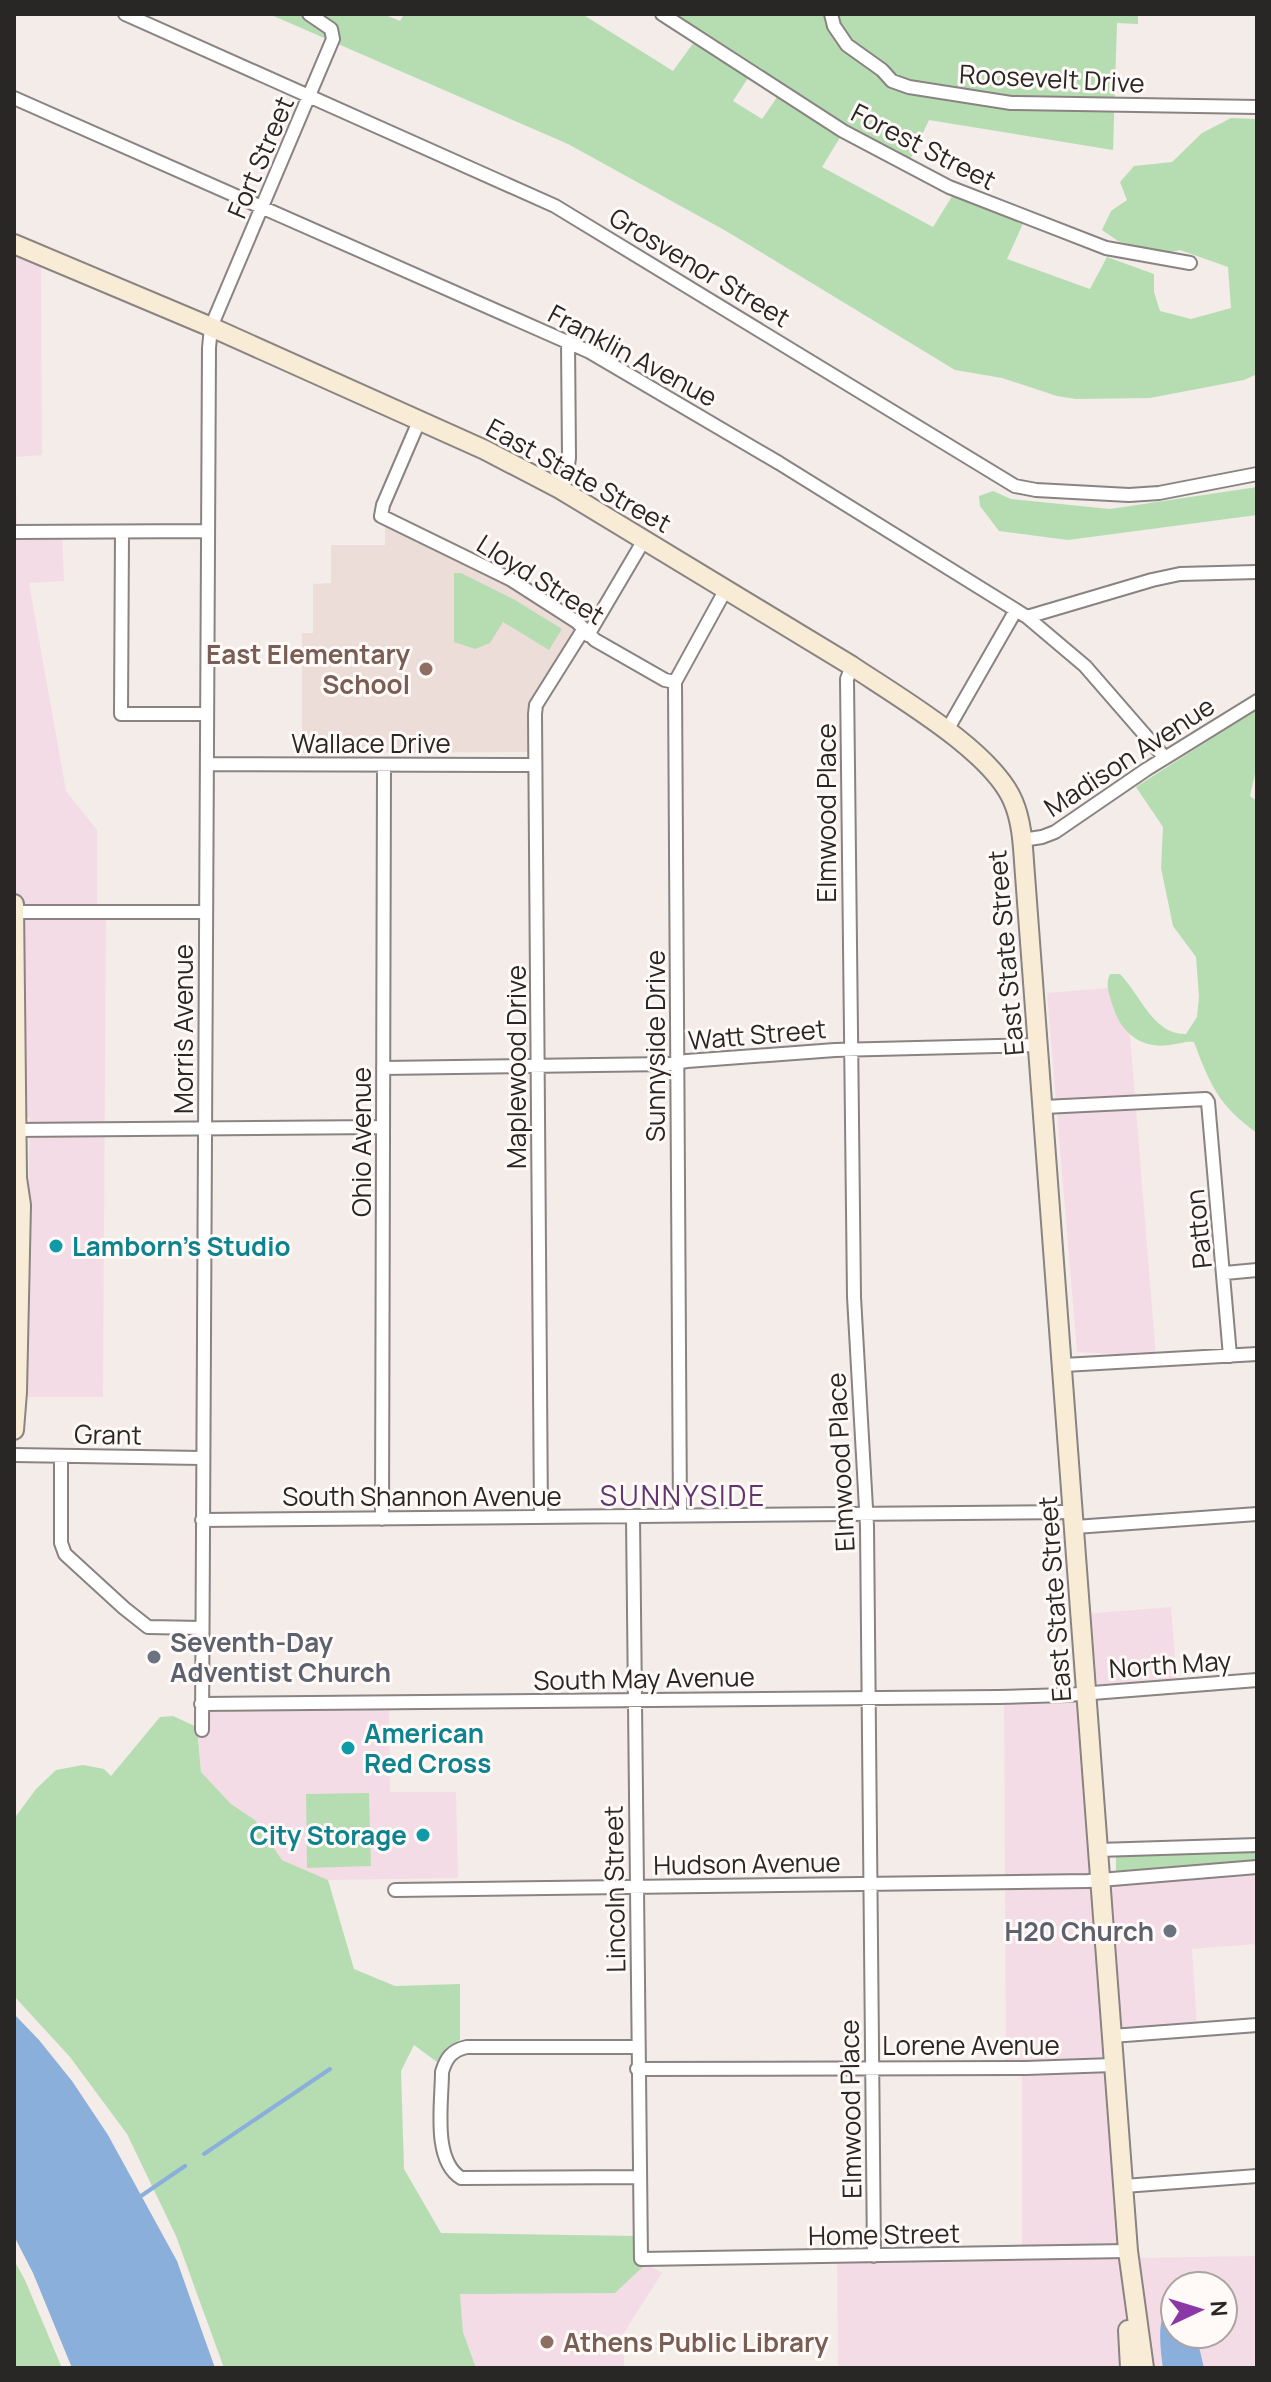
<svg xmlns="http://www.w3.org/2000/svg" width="1271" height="2382" viewBox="0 0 1271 2382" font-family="Manrope,sans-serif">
<rect width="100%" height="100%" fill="#f3ece9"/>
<path fill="#f4dce6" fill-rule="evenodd" d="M14 251 41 262 42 455 15 457 17 531 62 532 64 581 29 583 66 791 97 830V912L106 913 103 1397H24L30 1117H14Z
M1108 988 1114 1011 1130 1036 1156 1356 1077 1352 1047 993Z
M1171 1607 1177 1681 1084 1690 1102 1883 1255 1871 1257 1944 1192 1949 1197 2024 1116 2032 1138 2258 1257 2256V2368H838L837 2251 1022 2249V2073H1006L1004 1693 1079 1690 1074 1615ZM1175 2286H1223V2334H1175Z
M389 1707 390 1792H456L458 1878 328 1880 282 1860 255 1820 231 1804 201 1772 196 1708Z
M646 2264 662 2273 624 2333V2368H476L463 2332 460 2293H615Z"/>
<path fill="#ecddd8" d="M395 524 490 572 576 626 529 705V752L302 753V633H313V584L331 583V545H385V527Z"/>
<path fill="#b6ddb2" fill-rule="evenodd" d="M269 14H383L400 21 404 14H582L673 71 697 38 662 14H1138V24L1117 23 1113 150 929 120 908 164 844 131 822 167 933 227 956 190 1026 217 1007 259 1090 289 1107 257 1154 274V292L1160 311 1191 319 1231 308 1228 267 1180 250 1162 254 1118 241 1102 230 1111 211 1127 200 1120 182 1134 166 1172 162 1202 133 1231 118 1257 119V374L1244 380 1150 398 1076 399 1057 396 1002 378 955 370 726 231 568 144ZM752 72 782 90 762 119 733 101Z
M1257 487V515L1068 540 999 531 980 506 979 496 993 491 1011 499 1110 509Z
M454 573H461L515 600 562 629 549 650 503 622 490 643 475 649 454 642Z
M1257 709V765L1250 796 1257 801V1133C1219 1106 1210 1085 1194 1042 1186 1041 1183 1043 1175 1044 1144 1051 1121 1035 1112 1004 1109 993 1105 985 1110 974H1120C1140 994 1153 1035 1186 1034L1197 1017 1199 997 1196 957 1173 926 1161 868 1163 827 1136 787Z
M173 1716 197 1727 201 1772 231 1804 255 1820 282 1860 328 1880 354 1969 395 1986 460 1984V2040L448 2047 437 2062 414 2045 401 2071 404 2169 441 2233 637 2236 647 2253 646 2264 615 2293 460 2294 463 2332 476 2368H224L176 2236 127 2134 70 2057 14 1996V1819L36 1789 56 1770 83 1765 104 1769 111 1776 160 1717Z
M369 1793 371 1866 307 1868 306 1794Z
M1257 1847V1860L1116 1871V1856L1136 1851Z
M14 2260 25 2280 62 2368H14Z"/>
<path fill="#8aafda" d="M14 2014 39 2040 72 2081 108 2135 177 2261 215 2368H72L33 2273 14 2236Z
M1175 2298V2334H1196L1204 2368H1163C1160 2346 1155 2312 1175 2298Z"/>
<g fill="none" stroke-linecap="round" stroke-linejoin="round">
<path stroke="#8aafda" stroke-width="4" d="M204 2154 330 2069
M141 2196 185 2166"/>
<defs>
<path id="street" d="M125 14 555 206 1015 486 1036 490 1129 495 1159 493 1257 474
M662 14 843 131 949 187 1106 248 1190 263
M831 14 834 26 847 45 882 70 892 81 909 87 1011 103 1257 107
M14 98 590 352 779 463 1027 617 1085 666 1165 758
M420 419 383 505 381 516 510 579 577 622 595 640 665 680 675 682
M560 489 567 472 569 458 568 341
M14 532 208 531
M122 532 121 714H207
M1027 617 1152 580 1180 574 1257 572
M588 635 644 540
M852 666 847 679 854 1297 867 1526 874 2256
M946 732 1016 610
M207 764 535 765
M1022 840 1042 837 1055 832 1147 769 1257 701
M14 912H206
M383 1068 668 1064 687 1061 835 1050 1038 1045
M1044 1107 1206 1099 1208 1102 1230 1356
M14 1130 383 1127
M1225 1273 1257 1270
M1064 1365 1257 1354
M14 1455 202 1458
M61 1456V1543L65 1554 124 1608 148 1627 202 1628
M680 1516 675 682 726 589
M541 1517 535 714 536 705 583 630
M633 1517 641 2259 1128 2251
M382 1519 384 765
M202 1520 1074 1512
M1075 1527 1257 1514
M201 1704 999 1697 1067 1695 1257 1680
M202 1730 209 348 211 327 333 39 331 29 309 14
M1098 1850 1257 1845
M395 1890 1088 1881 1257 1867
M1112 2036 1257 2025
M637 2047H467C452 2050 446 2058 442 2072 442 2103 432 2160 461 2178L640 2177
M637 2069 1026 2068 1113 2065
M1124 2186 1257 2176"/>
<path id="secondary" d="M14 244 211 327 485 450 560 489 852 666C898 697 992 751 1013 801 1023 824 1023 851 1025 875L1128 2251 1144 2368
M14 904 17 1178 21 1205 17 1392 14 1430
M1128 2330 1130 2368"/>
</defs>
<use href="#street" stroke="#898381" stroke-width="16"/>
<use href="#secondary" stroke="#898381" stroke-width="22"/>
<use href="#street" stroke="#fff" stroke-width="12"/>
<use href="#secondary" stroke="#f9ecd6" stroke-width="18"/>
</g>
<g fill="#8d6e63" stroke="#fff9f7" stroke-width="3">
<circle cx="426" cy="669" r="8"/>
<circle cx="547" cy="2342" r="8"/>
</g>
<g fill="#0f9aa8" stroke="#fff9f7" stroke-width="3">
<circle cx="56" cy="1246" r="8"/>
<circle cx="348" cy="1748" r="8"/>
<circle cx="423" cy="1835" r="8"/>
</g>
<g fill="#6b7280" stroke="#fff9f7" stroke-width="3">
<circle cx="154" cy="1657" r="8"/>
<circle cx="1170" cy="1931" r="8"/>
</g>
<g text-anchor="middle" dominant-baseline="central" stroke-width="6" stroke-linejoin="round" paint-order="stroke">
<g font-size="26" fill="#292726" stroke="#fff9f7">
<text transform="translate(1052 78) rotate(3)">Roosevelt Drive</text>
<text transform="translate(924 146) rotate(27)">Forest Street</text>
<text transform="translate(260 157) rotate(-67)">Fort Street</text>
<text transform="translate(700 267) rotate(31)">Grosvenor Street</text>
<text transform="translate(633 355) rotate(28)">Franklin Avenue</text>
<text transform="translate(579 475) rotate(29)">East State Street</text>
<text transform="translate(541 579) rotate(32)">Lloyd Street</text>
<text x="371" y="743">Wallace Drive</text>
<text transform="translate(1129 756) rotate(-33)">Madison Avenue</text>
<text transform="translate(826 813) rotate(-90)">Elmwood Place</text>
<text transform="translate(1005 953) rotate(-95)">East State Street</text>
<text transform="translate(183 1029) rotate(-90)">Morris Avenue</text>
<text transform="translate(757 1034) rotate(-5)">Watt Street</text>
<text transform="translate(655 1046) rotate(-90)">Sunnyside Drive</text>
<text transform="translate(516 1067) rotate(-90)">Maplewood Drive</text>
<text transform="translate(361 1142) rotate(-90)">Ohio Avenue</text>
<text transform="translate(1198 1229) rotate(-96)">Patton</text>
<text transform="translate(108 1434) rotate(1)">Grant</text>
<text transform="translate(840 1462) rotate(-93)">Elmwood Place</text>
<text x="422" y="1496">South Shannon Avenue</text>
<text transform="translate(1054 1599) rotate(-94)">East State Street</text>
<text transform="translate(1170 1664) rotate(-4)">North May</text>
<text transform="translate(644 1678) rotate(-1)">South May Avenue</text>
<text transform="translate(747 1863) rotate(-1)">Hudson Avenue</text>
<text transform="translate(614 1889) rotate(-91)">Lincoln Street</text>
<text x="971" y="2045">Lorene Avenue</text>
<text transform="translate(850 2109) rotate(-91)">Elmwood Place</text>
<text transform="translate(884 2234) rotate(-1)">Home Street</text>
</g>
<g font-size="26" font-weight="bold" fill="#785e54" stroke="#fff9f7" text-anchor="end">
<text x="410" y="654">East Elementary<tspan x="410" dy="30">School</tspan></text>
<text x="563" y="2342" text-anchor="start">Athens Public Library</text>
</g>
<g font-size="26" font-weight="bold" fill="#0d838f" stroke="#fff9f7" text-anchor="start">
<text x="72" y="1246">Lamborn's Studio</text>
<text x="364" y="1733">American<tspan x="364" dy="30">Red Cross</tspan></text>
<text x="407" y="1835" text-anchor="end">City Storage</text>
</g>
<g font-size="26" font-weight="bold" fill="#5b616d" stroke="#fff9f7" text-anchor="start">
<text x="170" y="1642">Seventh-Day<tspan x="170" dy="30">Adventist Church</tspan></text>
<text x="1154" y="1931" text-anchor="end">H20 Church</text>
</g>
<g font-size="28" letter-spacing="2" fill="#5f366d" stroke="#fff9f7">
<text x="683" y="1495">SUNNYSIDE</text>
</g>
</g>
<rect width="1271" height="2382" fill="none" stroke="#292726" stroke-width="32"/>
<g transform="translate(1199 2310) rotate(86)"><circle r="38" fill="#fff9f7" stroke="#a9a5a3" stroke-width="2"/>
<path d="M0-6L14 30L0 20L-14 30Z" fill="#8b38a6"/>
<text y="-12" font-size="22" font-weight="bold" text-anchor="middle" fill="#292726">N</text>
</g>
</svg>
